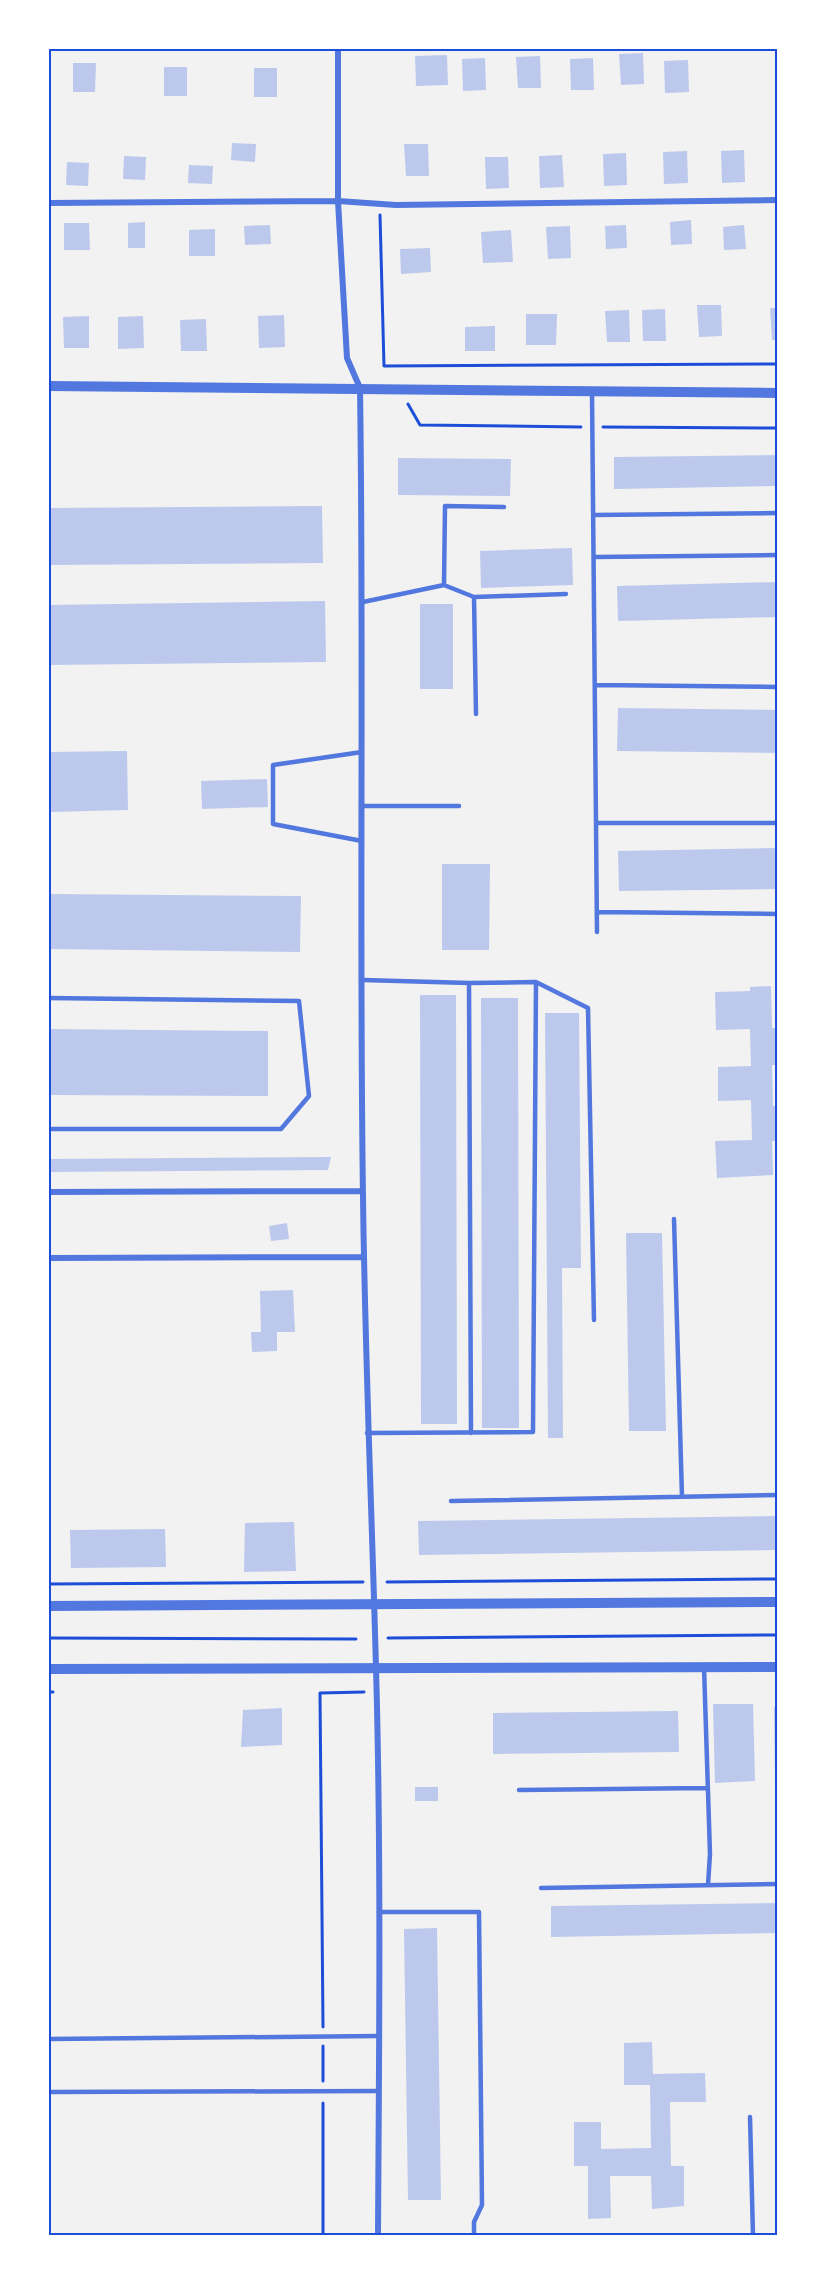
<svg xmlns="http://www.w3.org/2000/svg" width="826" height="2284" viewBox="0 0 826 2284" font-family="'Work Sans',sans-serif">
<rect width="100%" height="100%" fill="#f2f2f2"/>
<path fill="#bdc9ec" d="M643 53 644 84 621 85 619 54Z
M447 55 448 85 416 86 415 56Z
M540 56 541 88H518L516 57Z
M485 58 486 90 463 91 462 59Z
M593 58 594 90H571L570 59Z
M688 60 689 92 665 93 664 61Z
M73 63H96L95 92H73Z
M164 67H187V96H164Z
M254 68H277V97H254Z
M775 72H778V104H776Z
M232 143 256 144 255 162 231 160Z
M404 144H428L429 176H406Z
M744 150 745 182 722 183 721 151Z
M687 151 688 183 664 184 663 152Z
M626 153 627 185 604 186 603 154Z
M562 155 564 187 540 188 539 156Z
M124 156 146 157 145 180 123 179Z
M485 157H508L509 188 486 189Z
M67 162 89 163 88 186 66 185Z
M189 165 213 166 212 184 188 183Z
M691 220 692 244 671 245 670 222Z
M145 222V248H128V223Z
M64 223H89L90 250H64Z
M270 225 271 244 245 245 244 226Z
M626 225 627 248 606 249 605 226Z
M744 225 746 249 724 250 723 227Z
M570 226 571 258 548 259 546 227Z
M215 229V256H189V230Z
M511 230 513 262 483 263 481 232Z
M430 248 431 272 401 274 400 249Z
M697 305H721L722 336 699 337Z
M770 308H778V340H772Z
M665 309 666 341H643L642 310Z
M629 310 630 342H607L605 311Z
M526 314H557L556 345H526Z
M284 315 285 347 259 348 258 316Z
M89 316V348H64L63 317Z
M143 316 144 348 118 349V317Z
M206 319 207 351H181L180 320Z
M495 326V351H465V327Z
M778 455V486L614 489V457Z
M398 458 511 459 510 496 398 495Z
M322 506 323 563 48 565V508Z
M572 548 573 585 481 588 480 551Z
M778 582V617L618 621 617 586Z
M325 601 326 662 48 665V605Z
M420 604H453V689H420Z
M618 708 778 710V753L617 751Z
M127 751 128 810 48 812V752Z
M267 779 268 807 202 809 201 781Z
M778 848V889L619 891 618 851Z
M442 864H490L489 950H442Z
M48 894 301 896 300 952 48 949Z
M771 986 772 1028H778V1065H772L773 1106H778V1141H772L773 1175 717 1178 715 1141 752 1140 751 1100 718 1101V1067L751 1066 750 1029 716 1030 715 992 750 991V987Z
M420 995H456L457 1424H421Z
M481 998H518L519 1428H482Z
M545 1013H579L581 1268H562L563 1438H548Z
M48 1029 268 1031V1096L48 1095Z
M331 1157 328 1170 48 1172V1159Z
M287 1223 289 1239 271 1241 269 1226Z
M626 1233H662L666 1431H629Z
M293 1290 295 1332H277V1351L252 1352 251 1332H261L260 1291Z
M778 1516V1550L419 1555 418 1521Z
M294 1522 296 1571 244 1572 245 1523Z
M165 1529 166 1567 71 1568 70 1530Z
M713 1704H753L755 1781 715 1783Z
M774 1707H778V1785H775Z
M282 1708V1745L241 1747 243 1710Z
M678 1711 679 1752 493 1754V1713Z
M415 1787H438V1801H415Z
M778 1903V1933L551 1937V1906Z
M437 1928 441 2200H408L404 1929Z
M652 2042 653 2074 705 2073 706 2102H670L671 2166H684V2206L652 2209 651 2176H610L611 2218 588 2219V2166H574V2122H601V2149L651 2148 650 2085H624V2043Z"/>
<g fill="none" stroke-linecap="round" stroke-linejoin="round">
<path stroke="#1d4ed8" stroke-width="3" d="M380 215 384 366 778 364
M408 404 420 425 581 427
M603 427 778 428
M387 1582 778 1579
M48 1584 363 1582
M48 1638 356 1639
M388 1638 778 1635
M48 1692H53
M323 2027 320 1693 364 1692
M323 2046V2081
M323 2236V2103"/>
<path stroke="#5277de" stroke-width="4.5" d="M592 392 597 932
M593 515 778 513
M594 557 778 555
M444 585 445 506 504 507
M474 597 566 594
M363 602 444 585 474 597 476 714
M595 685 778 687
M362 806H459
M596 823H778
M362 841 273 824V765L362 752
M597 912 778 914
M363 980 469 983 536 982 588 1008 594 1320
M469 983 471 1433
M48 998 299 1001 309 1096 281 1129H48
M674 1219 682 1497
M367 1433 533 1432 536 982
M451 1501 778 1495
M704 1667 710 1854 708 1885
M519 1790 707 1788
M541 1888 778 1884
M379 1912H479L482 2205 474 2222V2236
M48 2039 379 2036
M48 2092 378 2091
M750 2117 753 2236"/>
<path stroke="#5277de" stroke-width="6" d="M338 48V201L347 358 360 388C364 658 359 927 363 1196 365 1366 373 1536 377 1707 381 1883 379 2060 378 2236
M48 203 338 201 396 205 778 200
M48 1192 363 1191
M48 1258 364 1257"/>
<path stroke="#5277de" stroke-width="10" d="M48 386 778 393
M48 1606 778 1602
M48 1669 778 1667"/>
</g>
<rect width="826" height="2284" fill="none" stroke="#ffffff" stroke-width="99"/>
<rect x="50" y="50" width="726" height="2184" fill="none" stroke="#1d4ed8" stroke-width="2"/>
</svg>
